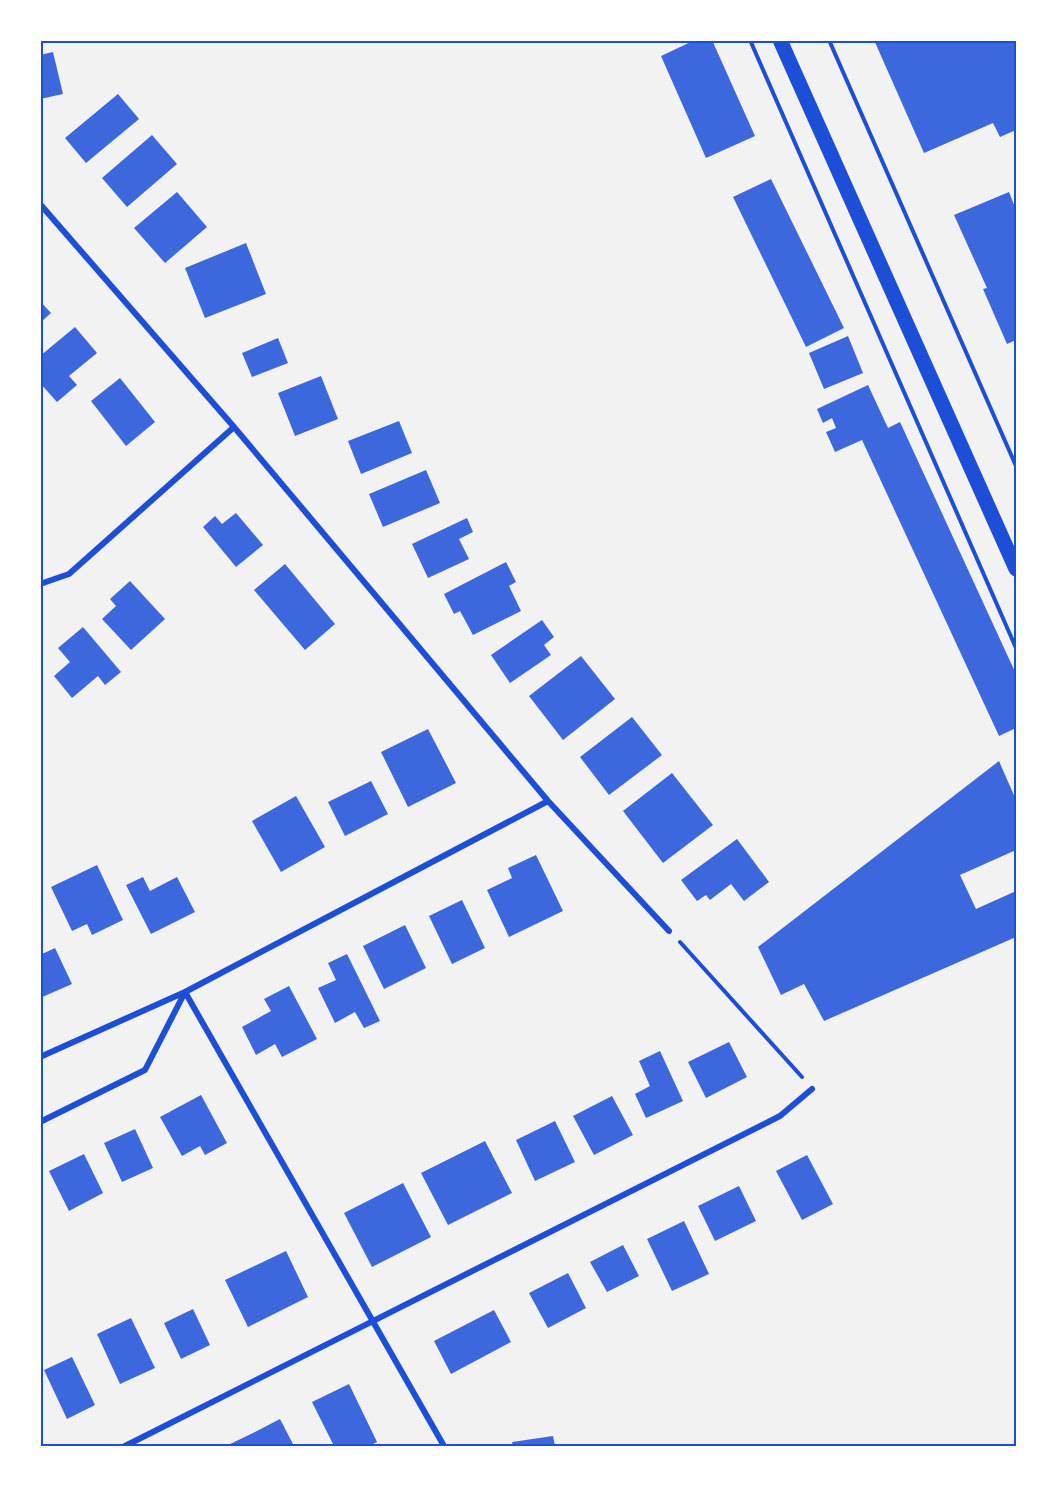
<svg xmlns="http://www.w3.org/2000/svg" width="1057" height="1487" viewBox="0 0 1057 1487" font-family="'Golos Text',sans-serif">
<rect width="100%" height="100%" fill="#f2f2f2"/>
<path fill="#3d67dc" d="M695 40H712L755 136 706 158 661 56Z
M874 40H1016V130L1000 137 993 123 924 153Z
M53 52 63 94 40 99V55Z
M118 94 139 119 86 163 65 138Z
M152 135 177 164 127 207 102 178Z
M771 179 844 328 806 347 733 197Z
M177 192 207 227 165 263 134 228Z
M1009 192 1016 210V340L1007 344 983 289 987 288 954 215Z
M246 243 266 294 205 318 185 268Z
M40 301 51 313 40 323Z
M75 327 97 353 69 376 77 385 57 402 40 383V356Z
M848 336 863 373 824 389 809 353Z
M278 338 288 363 252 377 242 353Z
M321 376 338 419 295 436 278 393Z
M120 378 155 422 126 446 91 401Z
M868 385 888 428 900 422 1016 674V728L999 736 862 440 835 452 826 432 836 428 832 418 823 423 817 409Z
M399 421 412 453 361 474 348 441Z
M426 470 440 503 383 527 369 494Z
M236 513 263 545 236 567 203 527 215 516 222 524Z
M467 518 473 532 459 539 469 559 428 578 412 544Z
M506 562 516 582 509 586 521 611 473 635 460 611 454 614 444 594Z
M285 564 335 624 305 650 254 590Z
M130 581 165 619 131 650 102 619 116 606 110 599Z
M542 620 554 637 544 645 551 655 510 683 491 655Z
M83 627 121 672 105 685 98 676 72 698 54 676 70 662 58 648Z
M581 656 615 699 563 740 529 696Z
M632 717 662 755 609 795 580 757Z
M428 729 456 783 408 807 381 752Z
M999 761 1016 800V850L960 875 976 909 1016 891V937L824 1021 804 984 781 995 758 947Z
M672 773 713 825 663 863 623 811Z
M371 781 388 814 345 836 328 802Z
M296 796 325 847 281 872 252 821Z
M737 839 769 882 744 901 731 884 710 900 706 895 697 901 681 880Z
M536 855 563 911 509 937 487 890 512 878 508 868Z
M97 865 123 920 92 935 87 924 72 931 51 887Z
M143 877 150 891 177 877 195 912 151 934 126 885Z
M462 900 485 948 452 964 429 916Z
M405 925 426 968 384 989 363 946Z
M55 948 72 984 40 998V955Z
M347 954 380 1021 364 1028 355 1012 335 1023 318 988 336 980 328 963Z
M289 986 317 1039 282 1057 275 1044 256 1055 242 1027 271 1011 264 999Z
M729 1042 747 1077 706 1098 688 1062Z
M660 1051 683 1101 646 1118 635 1094 650 1086 639 1061Z
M201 1095 227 1143 205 1155 200 1146 182 1156 160 1117Z
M612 1096 633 1135 594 1155 573 1116Z
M555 1121 575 1162 535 1181 516 1140Z
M135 1129 153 1168 122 1182 104 1143Z
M485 1141 512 1193 448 1225 421 1173Z
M84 1154 103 1193 69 1211 49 1171Z
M807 1155 833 1204 802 1220 776 1171Z
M403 1183 431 1237 372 1267 344 1213Z
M739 1186 756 1221 715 1241 698 1206Z
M684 1221 709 1274 672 1291 647 1239Z
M623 1245 639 1276 607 1292 590 1262Z
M286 1251 308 1297 248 1327 225 1280Z
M568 1273 586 1308 548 1328 529 1293Z
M193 1309 210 1345 181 1359 164 1323Z
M494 1310 511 1342 451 1374 434 1341Z
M131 1318 155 1368 120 1384 97 1334Z
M72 1357 95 1405 67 1419 44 1370Z
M349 1384 377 1442 369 1446H334L312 1402Z
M280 1419 294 1446H226L253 1433Z
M553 1436 555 1446H513L512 1442Z"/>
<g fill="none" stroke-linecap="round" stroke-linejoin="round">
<path stroke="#1d4ed8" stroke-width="4" d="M750 40 1016 648
M829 40 1016 466
M680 942 802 1077"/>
<path stroke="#1d4ed8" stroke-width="6" d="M40 204 234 427 548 801 669 931
M40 584 69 574 234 427
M185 992 444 1446
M40 1057 185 992 548 801
M40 1122 145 1070 185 992
M125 1446 780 1116 812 1089"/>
<path stroke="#1d4ed8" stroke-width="15" d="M780 40 1016 569"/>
</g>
<rect width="1057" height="1487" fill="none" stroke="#ffffff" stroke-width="84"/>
<rect x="42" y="42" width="973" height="1403" fill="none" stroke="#1d4ed8" stroke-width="2"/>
</svg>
